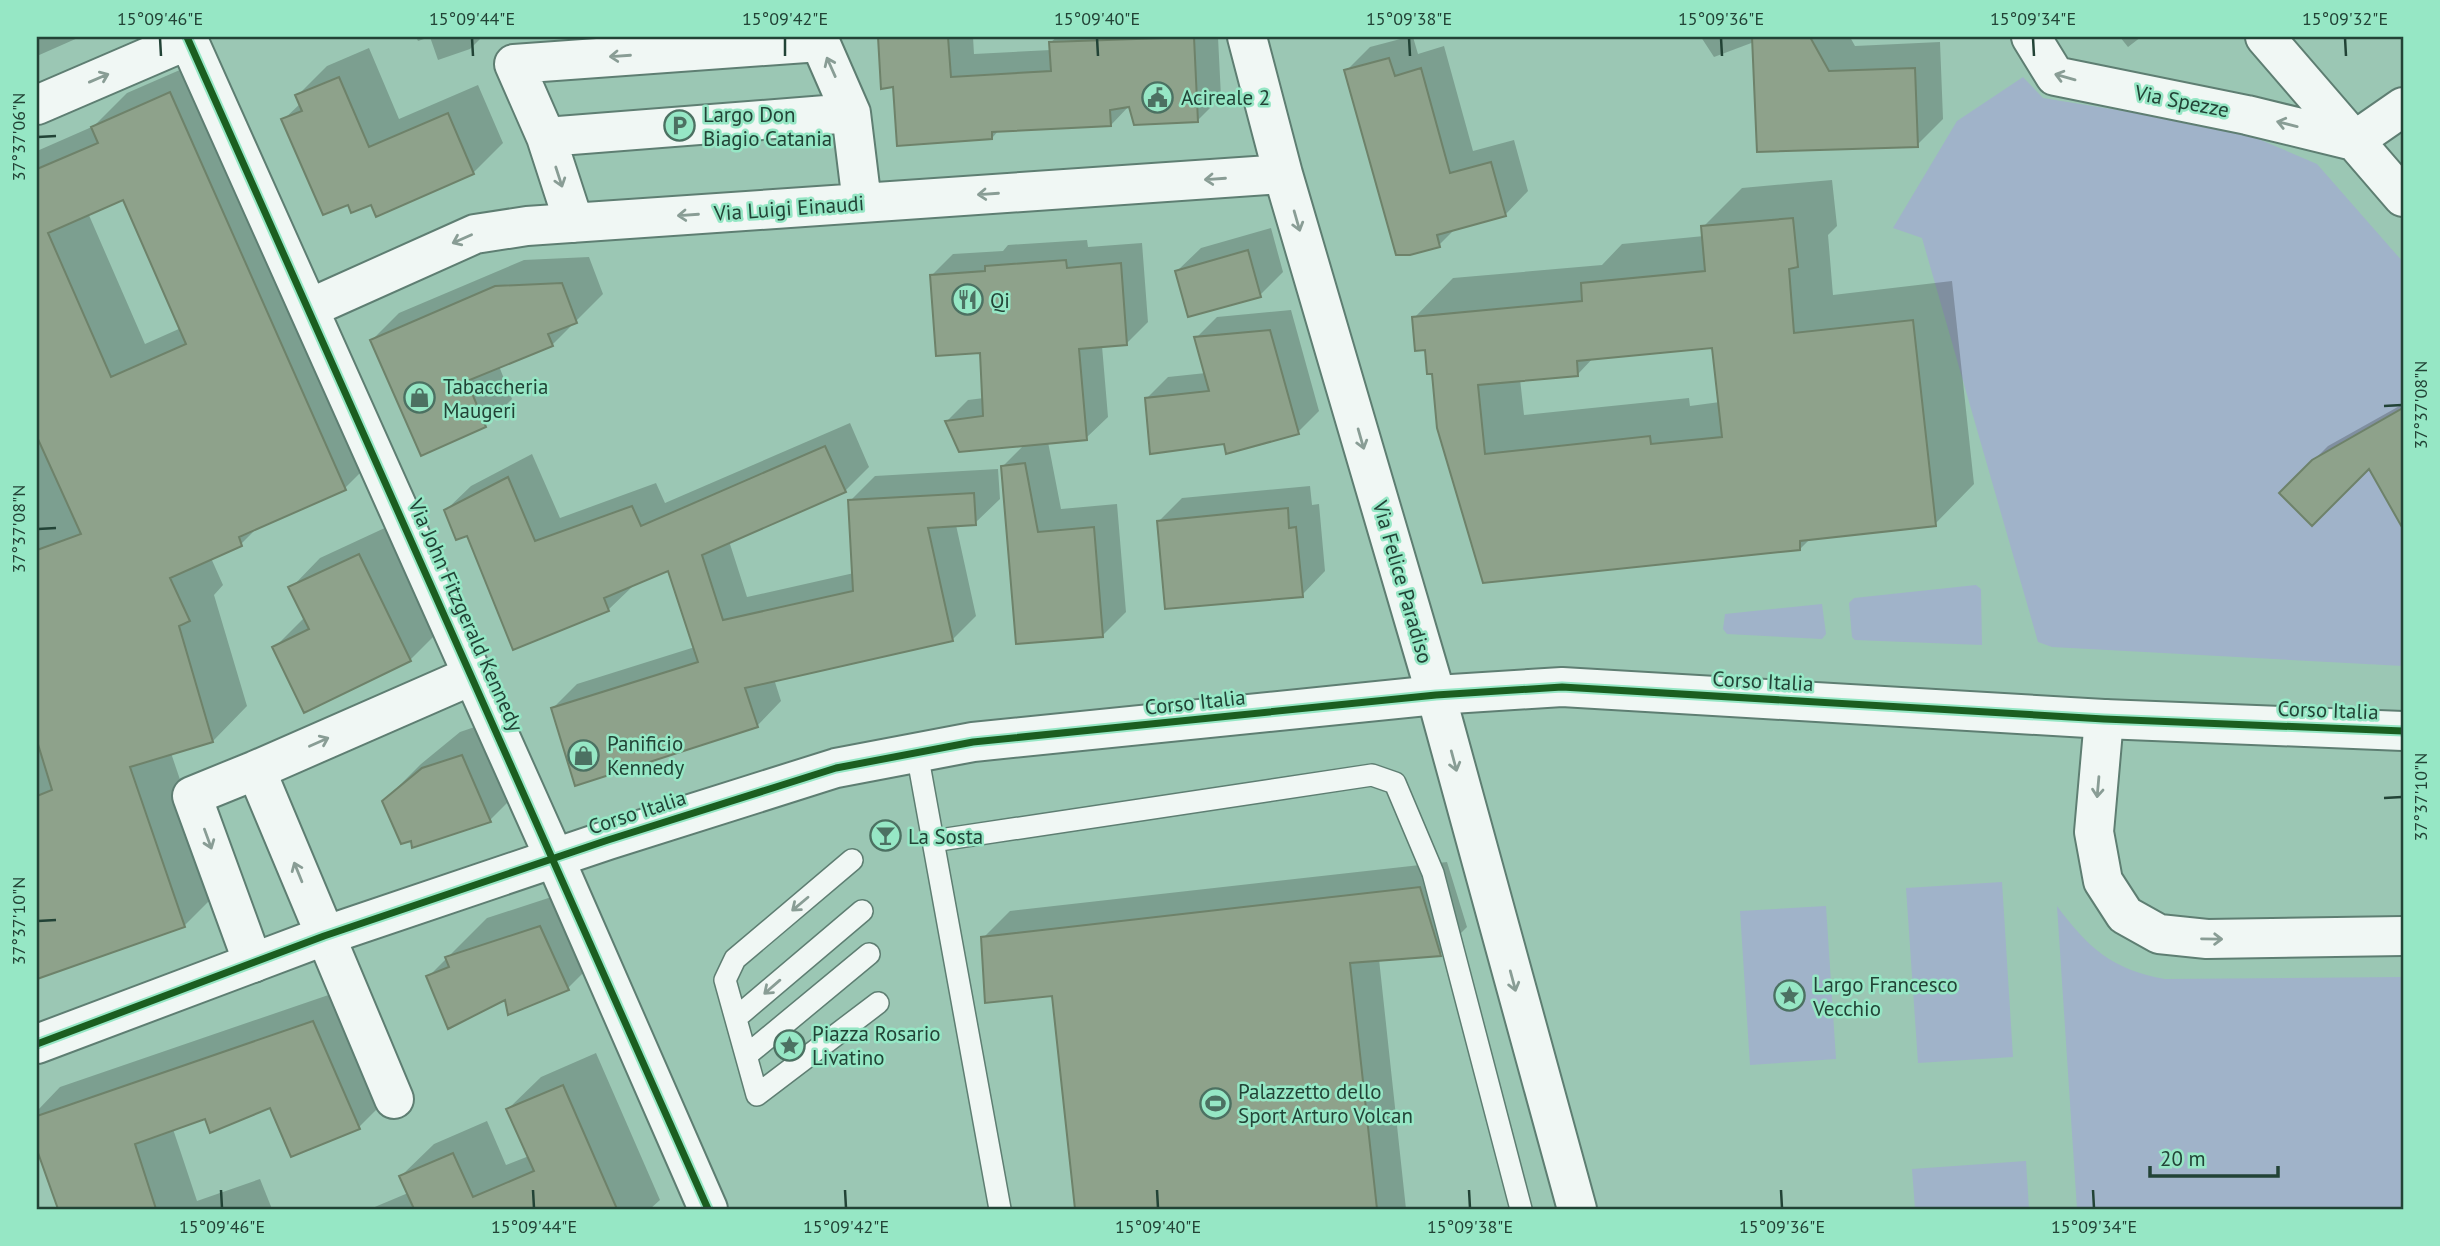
<svg xmlns="http://www.w3.org/2000/svg" width="2440" height="1246" viewBox="0 0 2440 1246" font-family="'PT Sans',sans-serif">
<rect width="100%" height="100%" fill="#9bc7b4"/>
<path fill="#a0b3c9" d="M2023 77 2043 98 2235 129 2317 164 2403 262V666L2052 647 2038 642 1922 238 1893 228 1957 121Z
M1976 585 1981 589 1982 645 1855 640 1852 637 1849 603 1854 598Z
M1822 604 1826 634 1822 639 1727 634 1723 629 1725 614Z
M2002 882 2013 1057 1918 1063 1906 888Z
M1826 906 1836 1059 1750 1065 1740 911Z
M2057 906C2088 948 2113 970 2165 979L2403 977V1209H2077Z
M2026 1161 2029 1209H1915L1912 1169Z"/>
<path fill="#0003" fill-rule="evenodd" d="M37 37H80L37 56Z
M416 37H430L418 41Z
M430 37H482L470 49 438 60Z
M880 37H973L974 54 1051 50V42L1057 37H1218L1221 97 1198 120 1130 105 1111 125 999 130 992 138 894 85 883 87Z
M1408 37H1413L1418 54 1444 46 1473 151 1514 140 1528 191 1505 215 1456 228 1439 245 1346 71 1370 47Z
M1701 37H1850L1855 46 1940 42 1943 119 1917 145 1754 42 1714 57Z
M2120 37H2141L2128 47Z
M369 48 399 119 478 85 503 143 473 173 372 203H349L283 120 301 103 297 96 327 66Z
M205 59 379 454 345 488 260 525 241 544 211 558 223 585 214 595 247 706 213 741 171 753 218 892 184 926 37 977V151L94 126 127 93ZM124 198 181 328 145 344 88 213Z
M1832 180 1837 226 1828 235 1833 295 1952 281 1974 484 1935 524 1811 538 1800 549 1484 581 1433 372 1414 318 1453 278 1602 265 1622 244 1704 236 1703 227 1742 188ZM1714 346 1720 402 1690 406 1689 398 1524 415 1520 379 1578 374 1594 357Z
M1271 228 1283 272 1260 295 1177 271 1201 248Z
M1087 240 1088 247 1142 243 1148 322 1127 343 1102 346 1108 417 1086 438 1048 442 1061 509 1117 504 1126 612 1103 635 1018 642 1003 466 1025 444 947 421 968 400 984 398 981 351 932 275 953 254 1003 251 1008 245Z
M589 257 603 294 552 345 499 366 512 399 485 426 372 340 399 313 524 260Z
M1291 310 1319 411 1298 432 1226 442 1147 398 1168 377 1206 373 1196 338 1217 317Z
M2403 404V492L2389 500 2370 466 2281 493 2328 446Z
M850 423 869 467 845 491 729 541 747 597 854 573 850 501 875 476 998 469 1000 499 975 523 956 525 976 616 952 640 774 679 781 701 757 726 553 708 577 684 695 647 669 569 633 586 608 610 468 534 446 510 471 486 532 454 560 518 656 483 665 503Z
M1310 486 1312 505 1319 504 1325 571 1302 595 1159 521 1182 498Z
M389 526 440 630 410 660 275 647 305 617 291 588 320 558Z
M498 719 526 784 490 820 412 839 384 801 421 764 460 732Z
M1447 862 1467 927 1440 954 1379 959 1406 1209H1077L1054 994 983 938 1010 911Z
M579 888 607 949 568 988 506 998 428 977 487 918Z
M346 989 392 1094 359 1127 271 1106 206 1117 173 1129 197 1201 260 1179 272 1209H60L37 1145V1111L60 1087Z
M596 1053 660 1200 650 1209H370L408 1193 401 1176 434 1144 487 1121 506 1165 529 1156 508 1109 541 1077Z"/>
<path fill="#8ea28b" stroke="#6e826a" stroke-width="2" fill-rule="evenodd" d="M878 37H948L951 77 1051 71 1049 42 1194 37 1198 122 1134 125 1129 107 1110 110 1111 126 992 132V139L897 146 893 87 881 89Z
M1752 37H1810L1829 71 1915 68 1918 147 1757 152Z
M1389 58 1395 76 1421 68 1450 173 1491 162 1506 216 1437 235 1440 247 1410 255H1396L1344 70Z
M339 77 369 147 448 113 474 174 376 217 371 205 351 213 348 205 323 215 281 119 302 111 295 95Z
M170 92 346 490 239 537 242 546 170 578 190 621 179 626 213 742 130 767 185 927 37 979V796L52 790 37 741V550L81 534 37 437V169L98 143 91 127ZM123 200 186 344 111 377 48 233Z
M1793 218 1798 267 1789 269 1794 333 1913 320 1936 526 1800 541V550L1483 583 1437 428 1432 374H1427L1425 350 1415 351 1412 317 1582 301 1581 283 1705 271 1701 226ZM1712 348 1722 437 1651 444 1650 436 1485 454 1478 385 1578 376 1577 361Z
M1248 250 1261 297 1188 317 1175 271Z
M1066 260 1067 268 1121 263 1127 345 1079 349 1087 440 959 452 945 421 983 416 980 353 936 356 930 275 985 271V266Z
M562 283 577 323 548 334 553 346 467 381 486 427 421 456 370 340 495 286Z
M1270 330 1299 434 1226 454 1224 444 1150 454 1145 398 1209 391 1194 337Z
M2403 408V529L2369 469 2312 526 2279 493 2312 460Z
M825 446 846 492 702 555 723 620 853 591 848 500 974 493 976 525 928 528 953 641 745 688 758 727 575 786 551 708 698 662 668 571 604 598 609 611 513 650 467 536 456 540 444 510 508 477 535 541 632 506 641 526Z
M1025 463 1038 532 1094 527 1103 637 1016 644 1001 466Z
M1288 508 1289 528 1296 527 1303 597 1165 609 1157 521Z
M359 554 411 661 304 713 272 647 309 629 288 587Z
M462 755 491 822 412 848 411 841 401 844 382 801 422 768Z
M1420 887 1441 956 1350 963 1377 1209H1075L1052 996 985 1003 981 937Z
M540 926 569 990 508 1015 505 1000 448 1029 426 976 449 967 445 957Z
M313 1021 360 1129 291 1157 270 1108 210 1133 205 1119 135 1144 156 1209H58L37 1150V1116Z
M563 1085 617 1209H414L399 1176 453 1153 473 1197 534 1171 506 1109Z"/>
<g fill="none" stroke-linecap="round" stroke-linejoin="round">
<defs>
<path id="service" d="M917 753 1000 1209
M933 841 1372 775 1395 783 1433 873 1521 1209
M852 860 735 959 725 980 757 1095 878 1003
M737 1017 862 911
M747 1055 869 954"/>
<path id="minor" d="M187 37 554 857
M1247 37 1283 174 1436 695 1577 1209
M2031 37 2055 76 2247 115 2354 141 2403 107
M2265 37 2403 197
M37 105 188 40
M546 137 851 113
M574 223 546 137 514 64 820 42 851 113 862 203
M310 308 475 234 527 226 1283 174
M2104 719 2094 832 2103 881 2125 915 2159 934 2207 939 2403 936
M256 770 473 675
M253 963 192 796 256 770 394 1099"/>
<path id="tertiary" d="M554 857 708 1209
M37 1044 324 936 608 840 836 768 973 742 1436 695 1562 687 2104 719 2403 731"/>
</defs>
<use href="#service" stroke="#5e7e72" stroke-width="24"/>
<use href="#minor" stroke="#5e7e72" stroke-width="42"/>
<use href="#tertiary" stroke="#5e7e72" stroke-width="42"/>
<use href="#service" stroke="#f0f7f4" stroke-width="21"/>
<use href="#minor" stroke="#f0f7f4" stroke-width="38"/>
<use href="#tertiary" stroke="#f0f7f4" stroke-width="38"/>
<defs>
<path id="cycleway" d="M187 37 708 1209
M37 1044 324 936 608 840 836 768 973 742 1436 695 1562 687 2104 719 2403 731"/>
</defs>
<use href="#cycleway" stroke="#96e7c5" stroke-width="11"/>
<use href="#cycleway" stroke="#1b5e20" stroke-width="7"/>
</g>
<defs><path id="oneway-shaft" d="M-6 0H5M1.5-3L5.5 0L1.5 3" fill="none" stroke-width="1.6" stroke-linecap="round" stroke-linejoin="round" transform="scale(1.75)"/></defs>
<g stroke="#899d95">
<use href="#oneway-shaft" transform="translate(620 56) rotate(176)"/>
<use href="#oneway-shaft" transform="translate(831 67) rotate(-114)"/>
<use href="#oneway-shaft" transform="translate(2065 77) rotate(-164)"/>
<use href="#oneway-shaft" transform="translate(99 78) rotate(-23)"/>
<use href="#oneway-shaft" transform="translate(2287 124) rotate(-166)"/>
<use href="#oneway-shaft" transform="translate(559 177) rotate(72)"/>
<use href="#oneway-shaft" transform="translate(1215 179) rotate(176)"/>
<use href="#oneway-shaft" transform="translate(988 194) rotate(176)"/>
<use href="#oneway-shaft" transform="translate(688 215) rotate(176)"/>
<use href="#oneway-shaft" transform="translate(1297 221) rotate(74)"/>
<use href="#oneway-shaft" transform="translate(462 239) rotate(156)"/>
<use href="#oneway-shaft" transform="translate(1361 439) rotate(74)"/>
<use href="#oneway-shaft" transform="translate(319 742) rotate(-24)"/>
<use href="#oneway-shaft" transform="translate(1454 761) rotate(75)"/>
<use href="#oneway-shaft" transform="translate(2098 787) rotate(95)"/>
<use href="#oneway-shaft" transform="translate(208 839) rotate(70)"/>
<use href="#oneway-shaft" transform="translate(298 872) rotate(-112)"/>
<use href="#oneway-shaft" transform="translate(800 904) rotate(140)"/>
<use href="#oneway-shaft" transform="translate(2212 939) rotate(1)"/>
<use href="#oneway-shaft" transform="translate(1513 981) rotate(75)"/>
<use href="#oneway-shaft" transform="translate(772 987) rotate(139)"/>
</g>
<path fill="none" stroke="#224336" stroke-width="2.5" d="M160 38 161 56M472 38 473 56M785 38V56M1097 38 1098 56M1409 38 1410 56M1721 38 1722 56M2033 38 2034 56M2345 38 2346 56M38 137 56 136M2384 406 2402 405M38 529 56 528M2384 798 2402 797M38 921 56 920M221 1190 222 1208M533 1190 534 1208M845 1190 846 1208M1157 1190 1158 1208M1469 1190 1470 1208M1781 1190 1782 1208M2093 1190 2094 1208"/>
<defs>
<symbol id="civic-ring" viewBox="-11 -11 22 22"><circle r="9.5" fill="#96e7c5" stroke="#4c7162" stroke-width="1.5"/><path d="M-.6-6.5H3V-4.5H.6V-3L4-1V1h2V6H-6V1h2V-1L-.6-3ZM-1.2 2.5V6h2.4V2.5Z" fill="#4c7162"/></symbol>
<symbol id="parking-ring" viewBox="-11 -11 22 22"><circle r="9.5" fill="#96e7c5" stroke="#4c7162" stroke-width="1.5"/><path d="M-3.5-5.5H1a3.5 3.5 0 0 1 0 7H-1V5.5H-3.5ZM-1-3.4V-.6H.8a1.4 1.4 0 0 0 0-2.8Z" fill="#4c7162"/></symbol>
<symbol id="restaurant-ring" viewBox="-11 -11 22 22"><circle r="9.5" fill="#96e7c5" stroke="#4c7162" stroke-width="1.5"/><path d="M-5-6h1v4h1v-4h1v4h1v-4h1v5L-1.5 .5V6h-2V.5L-5-1ZM5-6V6H3V1.5H1.5Q1.5-4 5-6Z" fill="#4c7162"/></symbol>
<symbol id="shop-ring" viewBox="-11 -11 22 22"><circle r="9.5" fill="#96e7c5" stroke="#4c7162" stroke-width="1.5"/><path d="M-5-2.5h2.3a2.7 3.5 0 0 1 5.4 0H5L5.5 6h-11ZM-1.5-2.5h3a1.5 2.3 0 0 0-3 0Z" fill="#4c7162"/></symbol>
<symbol id="bar-ring" viewBox="-11 -11 22 22"><circle r="9.5" fill="#96e7c5" stroke="#4c7162" stroke-width="1.5"/><path d="M-6-5H6L.8 .8V4.5H3.5V6h-7V4.5H-.8V.8Z" fill="#4c7162"/></symbol>
<symbol id="sight-ring" viewBox="-11 -11 22 22"><circle r="9.5" fill="#96e7c5" stroke="#4c7162" stroke-width="1.5"/><path d="M0-6L1.8-2.2L6-1.7L2.9 1.2L3.7 5.4L0 3.3L-3.7 5.4L-2.9 1.2L-6-1.7L-1.8-2.2Z" fill="#4c7162"/></symbol>
<symbol id="stadium-ring" viewBox="-11 -11 22 22"><circle r="9.5" fill="#96e7c5" stroke="#4c7162" stroke-width="1.5"/><path d="M0-5a6.5 5 0 1 0 0 10a6.5 5 0 1 0 0-10ZM-3.5-1.8h7v3.6h-7Z" fill="#4c7162"/></symbol>
</defs>
<g fill-rule="evenodd">
<use href="#civic-ring" x="1140" y="80" width="35" height="35"/>
<use href="#parking-ring" x="662" y="108" width="35" height="35"/>
<use href="#restaurant-ring" x="950" y="282" width="35" height="35"/>
<use href="#shop-ring" x="402" y="380" width="35" height="35"/>
<use href="#shop-ring" x="566" y="738" width="35" height="35"/>
<use href="#bar-ring" x="868" y="818" width="35" height="35"/>
<use href="#sight-ring" x="1772" y="978" width="35" height="35"/>
<use href="#sight-ring" x="772" y="1028" width="35" height="35"/>
<use href="#stadium-ring" x="1198" y="1086" width="35" height="35"/>
</g>
<g text-anchor="middle" dominant-baseline="central" stroke-width="5" stroke-linejoin="round" paint-order="stroke">
<g font-size="21" fill="#224336" stroke="#96e7c5" text-anchor="start">
<text x="1181" y="97">Acireale 2</text>
<text x="703" y="114">Largo Don<tspan x="703" dy="24">Biagio Catania</tspan></text>
<text x="990" y="300">Qi</text>
<text x="443" y="386">Tabaccheria<tspan x="443" dy="24">Maugeri</tspan></text>
<text x="607" y="743">Panificio<tspan x="607" dy="24">Kennedy</tspan></text>
<text x="908" y="836">La Sosta</text>
<text x="1813" y="984">Largo Francesco<tspan x="1813" dy="24">Vecchio</tspan></text>
<text x="812" y="1033">Piazza Rosario<tspan x="812" dy="24">Livatino</tspan></text>
<text x="1238" y="1091">Palazzetto dello<tspan x="1238" dy="24">Sport Arturo Volcan</tspan></text>
</g>
<g font-size="21" fill="#224336" stroke="#96e7c5">
<text transform="translate(2182 101) rotate(11)">Via Spezze</text>
<text transform="translate(789 208) rotate(-4)">Via Luigi Einaudi</text>
<text transform="translate(1403 582) rotate(74)">Via Felice Paradiso</text>
<text transform="translate(466 615) rotate(66)">Via John Fitzgerald Kennedy</text>
<text transform="translate(1763 681) rotate(3)">Corso Italia</text>
<text transform="translate(1195 702) rotate(-6)">Corso Italia</text>
<text transform="translate(2328 710) rotate(2)">Corso Italia</text>
<text transform="translate(637 812) rotate(-18)">Corso Italia</text>
</g>
</g>
<rect width="2440" height="1246" fill="none" stroke="#96e7c5" stroke-width="77"/>
<path d="M2150 1166v10h128v-10" fill="none" stroke="#224336" stroke-width="3.5"/>
<text x="2160" y="1166" font-size="21" fill="#224336" stroke="#96e7c5" stroke-width="5" paint-order="stroke">20 m</text>
<rect x="38" y="38" width="2364" height="1170" fill="none" stroke="#224336" stroke-width="2.5"/>
<g font-size="18" text-anchor="middle" fill="#224336">
<text x="160" y="25">15°09'46"E</text>
<text x="472" y="25">15°09'44"E</text>
<text x="785" y="25">15°09'42"E</text>
<text x="1097" y="25">15°09'40"E</text>
<text x="1409" y="25">15°09'38"E</text>
<text x="1721" y="25">15°09'36"E</text>
<text x="2033" y="25">15°09'34"E</text>
<text x="2345" y="25">15°09'32"E</text>
<text transform="translate(19 137) rotate(-90)" y="6">37°37'06"N</text>
<text transform="translate(2421 405) rotate(-90)" y="6">37°37'08"N</text>
<text transform="translate(19 529) rotate(-90)" y="6">37°37'08"N</text>
<text transform="translate(2421 797) rotate(-90)" y="6">37°37'10"N</text>
<text transform="translate(19 921) rotate(-90)" y="6">37°37'10"N</text>
<text x="222" y="1233">15°09'46"E</text>
<text x="534" y="1233">15°09'44"E</text>
<text x="846" y="1233">15°09'42"E</text>
<text x="1158" y="1233">15°09'40"E</text>
<text x="1470" y="1233">15°09'38"E</text>
<text x="1782" y="1233">15°09'36"E</text>
<text x="2094" y="1233">15°09'34"E</text>
</g>
</svg>
